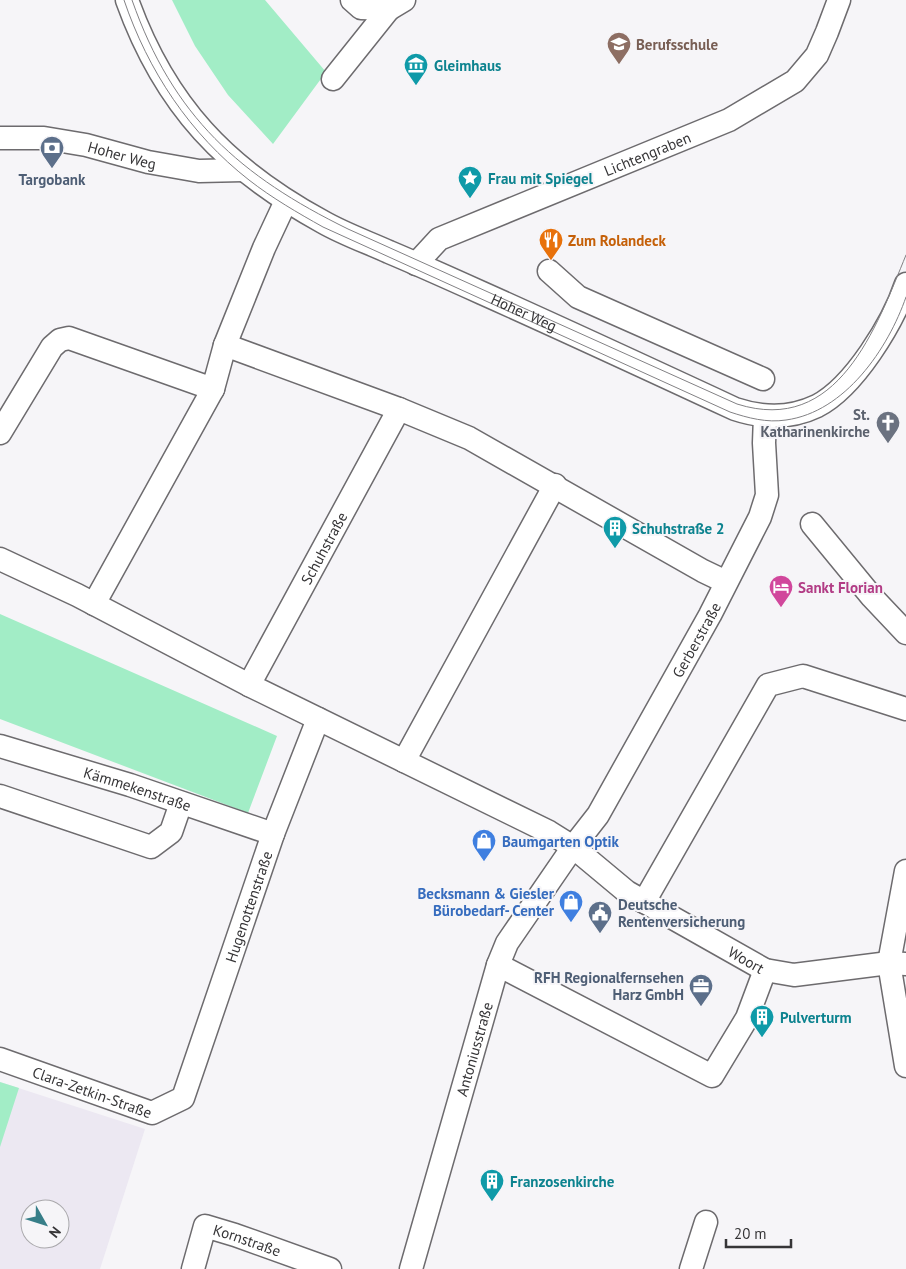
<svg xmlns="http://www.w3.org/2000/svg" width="906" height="1269" viewBox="0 0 906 1269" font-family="'PT Sans',sans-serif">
<rect width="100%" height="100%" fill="#f6f5f8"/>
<path fill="#ece8f2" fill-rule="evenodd" d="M0 1082 145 1129 100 1269H0ZM30 1209H60V1239H30Z"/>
<path fill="#a2edc6" d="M172 0H265L326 72 273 144 228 95 195 46Z
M0 614 277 736 248 813 0 719Z
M0 1082 19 1088 0 1147Z"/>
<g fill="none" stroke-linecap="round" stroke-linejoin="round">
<defs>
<g id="minor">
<path id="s1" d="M127 0C165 106 226 169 323 222 344 234 367 242 389 252 420 265 451 279 482 293 567 331 651 370 735 409 762 418 790 419 817 406 854 387 893 323 906 284"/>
<path d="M352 0 361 8 389 9 404 0"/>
<path d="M333 79 389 9"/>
<path id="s2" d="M0 138H44L86 145 148 162 199 171 243 170"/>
<path id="s3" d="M416 264 439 239 729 120 795 81 817 55 827 32 839 0"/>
<path d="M549 271 578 297 763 379"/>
<path d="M225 345 264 248 286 201"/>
<path d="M0 433 52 347 60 340 69 338 213 389 225 345 399 409 469 438 703 571 726 582"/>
<path d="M812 524 872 597 906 633"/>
<path id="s4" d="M0 559 77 595 249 685 549 832 573 847 627 892 765 970 794 975 889 963 906 964"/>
<path d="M94 604 213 389"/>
<path id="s5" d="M249 685 399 409"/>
<path id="s6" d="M0 746 130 785 273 834"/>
<path d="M404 761 555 485"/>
<path d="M0 796 151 847 171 832 181 803"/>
<path d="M906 871 889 963 906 1066"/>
<path d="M644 902 768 685 803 676 906 709"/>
<path d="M498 965 712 1076 747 1018 765 970"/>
<path id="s7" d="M0 1059 152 1113 183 1098 273 834 318 719"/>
<path id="s8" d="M193 1269 205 1226 235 1235 330 1269"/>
<path id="s9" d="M411 1269 498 965 507 943 573 847 598 815 710 615 760 517 767 495 764 443 765 416"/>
<path d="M691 1269 706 1222"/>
</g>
</defs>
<use href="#minor" stroke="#6d6b6e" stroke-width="25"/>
<use href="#minor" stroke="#fff" stroke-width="22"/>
<path stroke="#828184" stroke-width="1" d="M124 0C148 71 190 134 249 180 272 198 298 213 323 227L730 412C748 418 767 423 786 420 845 412 888 349 906 297
M132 0C173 117 240 176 348 229L737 404C838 436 876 328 906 255"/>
</g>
<defs>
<symbol id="school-pin" viewBox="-11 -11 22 30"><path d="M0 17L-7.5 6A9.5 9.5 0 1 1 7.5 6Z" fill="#8d6e63" stroke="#f6f5f8"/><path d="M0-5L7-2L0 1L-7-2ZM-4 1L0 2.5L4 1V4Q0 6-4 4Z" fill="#fff"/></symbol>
<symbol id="museum-pin" viewBox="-11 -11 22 30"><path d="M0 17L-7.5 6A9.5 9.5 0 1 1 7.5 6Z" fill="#0f9aa8" stroke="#f6f5f8"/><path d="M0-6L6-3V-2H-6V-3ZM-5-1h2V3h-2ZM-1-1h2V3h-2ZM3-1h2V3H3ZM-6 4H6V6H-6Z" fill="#fff"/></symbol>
<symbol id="bank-pin" viewBox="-11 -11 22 30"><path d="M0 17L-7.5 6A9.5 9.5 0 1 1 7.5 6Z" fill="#5c6f8a" stroke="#f6f5f8"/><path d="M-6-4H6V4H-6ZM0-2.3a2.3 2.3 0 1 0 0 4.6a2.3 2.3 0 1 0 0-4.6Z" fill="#fff"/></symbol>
<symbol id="sight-pin" viewBox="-11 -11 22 30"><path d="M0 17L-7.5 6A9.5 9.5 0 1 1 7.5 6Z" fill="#0f9aa8" stroke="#f6f5f8"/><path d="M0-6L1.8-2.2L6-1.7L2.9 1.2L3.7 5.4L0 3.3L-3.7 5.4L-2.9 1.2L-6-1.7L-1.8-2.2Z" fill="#fff"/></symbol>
<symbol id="restaurant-pin" viewBox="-11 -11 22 30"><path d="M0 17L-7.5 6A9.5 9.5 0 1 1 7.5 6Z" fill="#e8710a" stroke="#f6f5f8"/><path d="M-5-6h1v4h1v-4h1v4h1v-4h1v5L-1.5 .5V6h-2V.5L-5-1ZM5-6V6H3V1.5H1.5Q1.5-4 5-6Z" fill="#fff"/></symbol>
<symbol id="church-pin" viewBox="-11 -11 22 30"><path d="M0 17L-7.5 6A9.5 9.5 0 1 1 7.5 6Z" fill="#6b7280" stroke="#f6f5f8"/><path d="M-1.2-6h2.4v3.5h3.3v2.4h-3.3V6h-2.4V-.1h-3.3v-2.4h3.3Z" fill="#fff"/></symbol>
<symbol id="building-pin" viewBox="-11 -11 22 30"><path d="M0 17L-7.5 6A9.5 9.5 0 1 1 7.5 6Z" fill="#0f9aa8" stroke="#f6f5f8"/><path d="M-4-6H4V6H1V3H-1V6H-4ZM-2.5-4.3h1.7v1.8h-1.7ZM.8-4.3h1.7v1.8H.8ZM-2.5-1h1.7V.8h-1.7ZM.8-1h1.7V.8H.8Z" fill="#fff"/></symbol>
<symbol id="hotel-pin" viewBox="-11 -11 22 30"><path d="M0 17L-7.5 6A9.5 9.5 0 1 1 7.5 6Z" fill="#d1479c" stroke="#f6f5f8"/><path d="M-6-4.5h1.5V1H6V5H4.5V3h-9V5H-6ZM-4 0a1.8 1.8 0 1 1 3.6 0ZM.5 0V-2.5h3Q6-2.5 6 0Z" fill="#fff"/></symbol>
<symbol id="shop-pin" viewBox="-11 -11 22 30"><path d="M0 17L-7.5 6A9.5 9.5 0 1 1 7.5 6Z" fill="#3f7fe0" stroke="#f6f5f8"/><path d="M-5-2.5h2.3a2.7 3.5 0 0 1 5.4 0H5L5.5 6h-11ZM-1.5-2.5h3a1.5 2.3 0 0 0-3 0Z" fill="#fff"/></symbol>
<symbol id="civic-pin" viewBox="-11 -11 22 30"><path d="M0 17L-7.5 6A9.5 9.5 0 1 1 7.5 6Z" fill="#5c6f8a" stroke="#f6f5f8"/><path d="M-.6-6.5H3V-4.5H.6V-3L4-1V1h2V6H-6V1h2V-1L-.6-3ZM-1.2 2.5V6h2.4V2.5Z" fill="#fff"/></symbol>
<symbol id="office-pin" viewBox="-11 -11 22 30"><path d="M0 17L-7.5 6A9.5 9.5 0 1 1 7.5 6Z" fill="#5c6f8a" stroke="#f6f5f8"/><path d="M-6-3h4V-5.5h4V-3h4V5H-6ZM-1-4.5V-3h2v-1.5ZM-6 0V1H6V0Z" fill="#fff"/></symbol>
</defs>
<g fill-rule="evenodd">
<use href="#school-pin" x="605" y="30" width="28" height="38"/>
<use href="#museum-pin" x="402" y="51" width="28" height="38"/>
<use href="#bank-pin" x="38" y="134" width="28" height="38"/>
<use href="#sight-pin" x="456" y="164" width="28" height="38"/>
<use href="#restaurant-pin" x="537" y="226" width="28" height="38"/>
<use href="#church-pin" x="874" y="409" width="28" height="38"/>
<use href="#building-pin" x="601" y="514" width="28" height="38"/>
<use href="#hotel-pin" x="767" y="573" width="28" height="38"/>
<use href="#shop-pin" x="470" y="827" width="28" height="38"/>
<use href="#shop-pin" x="557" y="888" width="28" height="38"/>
<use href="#civic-pin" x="586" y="899" width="28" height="38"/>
<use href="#office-pin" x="687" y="972" width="28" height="38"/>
<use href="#building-pin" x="748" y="1003" width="28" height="38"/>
<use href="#building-pin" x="478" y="1167" width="28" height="38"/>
</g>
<g text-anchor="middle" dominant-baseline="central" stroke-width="4" stroke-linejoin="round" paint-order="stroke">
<g font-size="15" font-weight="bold" fill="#785e54" stroke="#f6f5f8" text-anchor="start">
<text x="636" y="44">Berufsschule</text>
</g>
<g font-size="15" font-weight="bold" fill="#0d838f" stroke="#f6f5f8" text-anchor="start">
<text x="434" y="65">Gleimhaus</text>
<text x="488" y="178">Frau mit Spiegel</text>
<text x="632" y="528">Schuhstraße 2</text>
<text x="780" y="1017">Pulverturm</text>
<text x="510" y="1181">Franzosenkirche</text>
</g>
<g font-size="15" fill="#363537" stroke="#f6f5f8">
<text stroke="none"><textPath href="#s2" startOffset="124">Hoher Weg</textPath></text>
<text stroke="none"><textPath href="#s3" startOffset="259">Lichtengraben</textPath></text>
<text stroke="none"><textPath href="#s1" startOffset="524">Hoher Weg</textPath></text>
<text stroke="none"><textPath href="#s5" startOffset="156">Schuhstraße</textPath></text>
<text stroke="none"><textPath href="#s9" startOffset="698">Gerberstraße</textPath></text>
<text stroke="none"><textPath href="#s6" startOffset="144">Kämmekenstraße</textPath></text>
<text stroke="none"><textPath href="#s7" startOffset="398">Hugenottenstraße</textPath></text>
<text stroke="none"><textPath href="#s4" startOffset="849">Woort</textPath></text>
<text stroke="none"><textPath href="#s9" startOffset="229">Antoniusstraße</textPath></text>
<text stroke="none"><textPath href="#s7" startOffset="98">Clara-Zetkin-Straße</textPath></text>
<text stroke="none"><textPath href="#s8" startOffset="89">Kornstraße</textPath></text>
</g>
<g font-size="15" font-weight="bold" fill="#4e5e75" stroke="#f6f5f8">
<text x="52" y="179">Targobank</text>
<text x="618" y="904" text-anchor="start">Deutsche<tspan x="618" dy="17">Rentenversicherung</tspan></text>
<text x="684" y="977" text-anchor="end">RFH Regionalfernsehen<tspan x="684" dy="17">Harz GmbH</tspan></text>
</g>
<g font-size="15" font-weight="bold" fill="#c56008" stroke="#f6f5f8" text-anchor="start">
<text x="568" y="240">Zum Rolandeck</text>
</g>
<g font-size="15" font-weight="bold" fill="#5b616d" stroke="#f6f5f8" text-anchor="end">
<text x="870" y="414">St.<tspan x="870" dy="17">Katharinenkirche</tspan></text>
</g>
<g font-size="15" font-weight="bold" fill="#b23c85" stroke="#f6f5f8" text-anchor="start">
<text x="798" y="587">Sankt Florian</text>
</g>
<g font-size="15" font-weight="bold" fill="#366cbe" stroke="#f6f5f8" text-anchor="start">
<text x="502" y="841">Baumgarten Optik</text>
<text x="554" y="893" text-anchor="end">Becksmann &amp; Giesler<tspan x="554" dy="17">Bürobedarf- Center</tspan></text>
</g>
</g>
<g transform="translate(45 1224) rotate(129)"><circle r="24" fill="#f6f5f8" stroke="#a9a8ab"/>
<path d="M0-4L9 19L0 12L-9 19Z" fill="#377e88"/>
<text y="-8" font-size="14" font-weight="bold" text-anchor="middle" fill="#363537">N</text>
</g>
<path d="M726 1239v8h65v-8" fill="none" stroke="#363537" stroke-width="2.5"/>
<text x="734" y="1239" font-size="15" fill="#363537" stroke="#f6f5f8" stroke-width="4" paint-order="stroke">20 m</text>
</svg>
